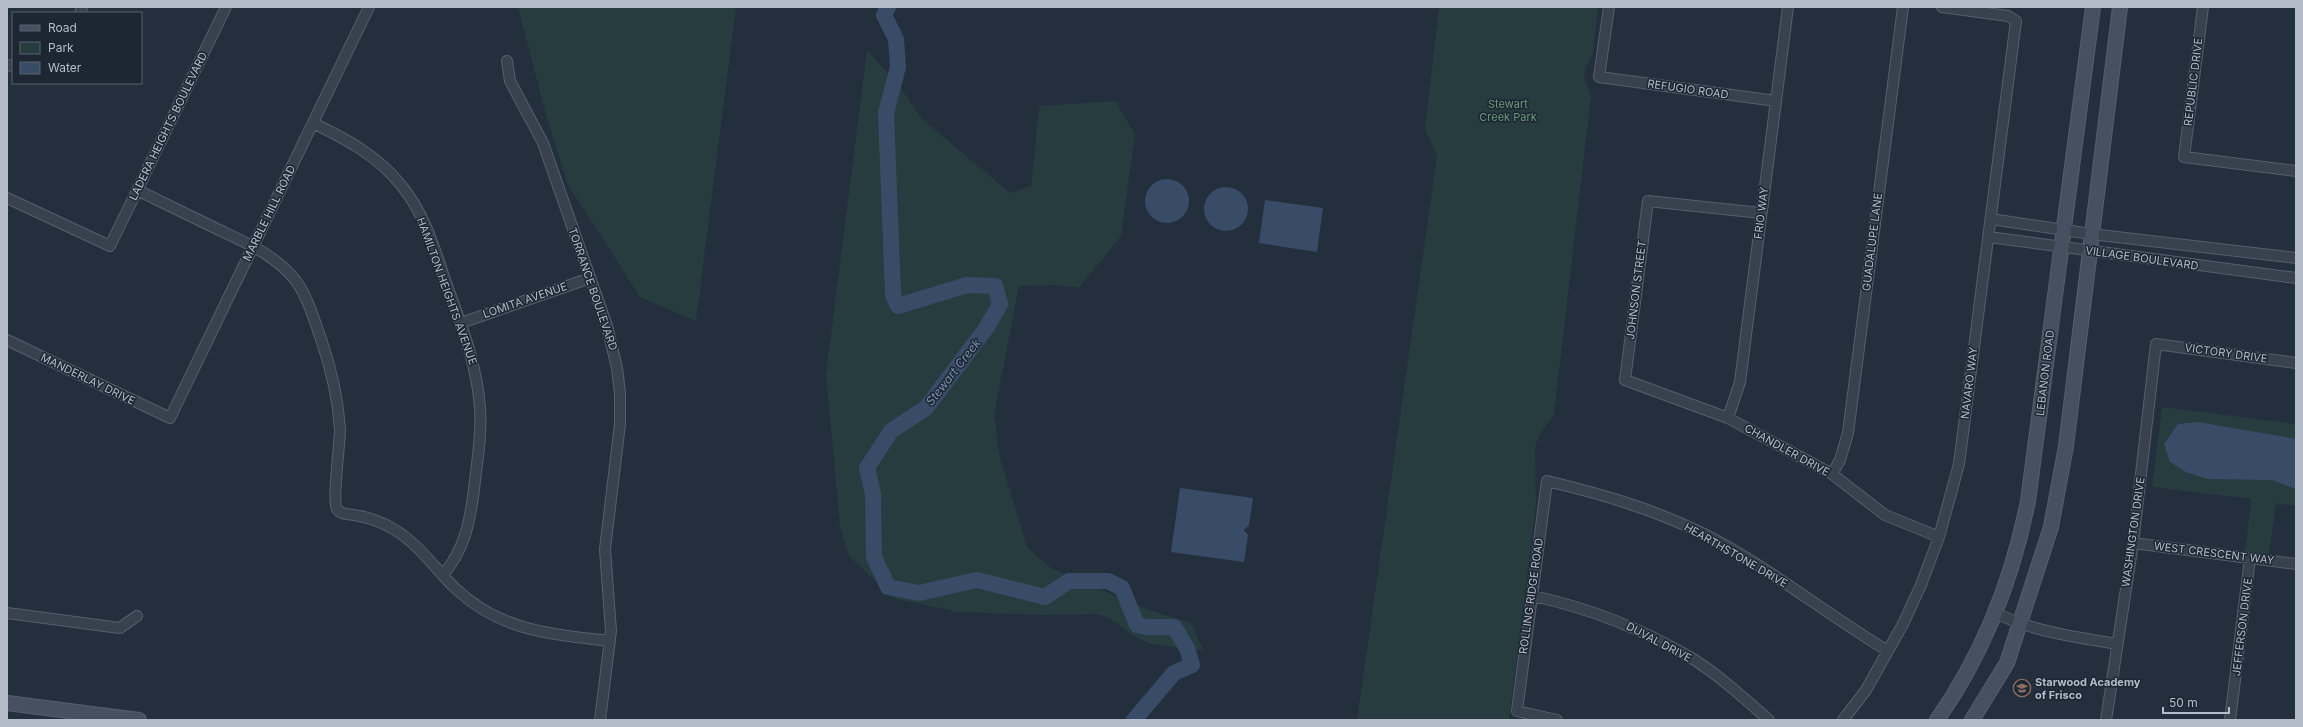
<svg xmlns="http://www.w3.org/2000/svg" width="2303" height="727" viewBox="0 0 2303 727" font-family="Inter,sans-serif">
<rect width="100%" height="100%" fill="#242f3e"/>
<path fill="#263c3f" d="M518 7H736L696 321 640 297 567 183 545 111Z
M1439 7H1598L1593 53 1586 67 1584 78 1591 96 1554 415 1539 435 1535 447 1536 505 1509 720H1357L1437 156 1425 129Z
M867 50 903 91 922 119 1010 193 1031 186 1039 106 1115 101 1135 134 1121 236 1079 288 1058 285 1019 286 994 416 1000 458 1027 547 1051 568 1148 610 1191 623 1204 651 1150 644 1129 633 1108 617 1095 614 1043 615 957 612 893 598 849 556 840 526 826 374Z
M2162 407 2296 424V506L2276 503 2269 555 2245 552 2251 499 2152 487Z"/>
<path fill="#394c67" d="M1145 201a22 22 0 1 1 44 0a22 22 0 1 1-44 0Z
M1204 209a22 22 0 1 1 44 0a22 22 0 1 1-44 0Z
M1265 200 1323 208 1317 252 1259 243Z
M2198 422 2296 439V489L2272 480 2208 479 2186 472 2170 462 2164 444 2178 424Z
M1180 488 1253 498 1249 525 1244 530 1248 535 1244 562 1171 552Z"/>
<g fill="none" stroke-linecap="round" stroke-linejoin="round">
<path stroke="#394c67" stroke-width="16" d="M888 7 884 15 896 39 898 67 886 113 893 295 898 306 967 285 995 286 1000 304 987 327 926 408 891 431 867 468 873 494 874 557 888 587 919 593 977 580 1045 597 1069 581H1108L1122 588 1137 625 1146 627H1174L1187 648 1192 665 1174 673 1134 720"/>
<defs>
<path id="street" d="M1609 7 1599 77 1776 101
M2203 7 2184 157 2296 171
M80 13 82 7
M507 61 510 81 543 143 607 326 617 368 620 393V424L605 549 611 631 600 720
M7 65 13 66
M313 123C346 139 377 155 401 185 424 213 434 246 445 280 460 322 477 363 480 408 482 435 477 462 474 489 470 521 465 549 443 575
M137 190C162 202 188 215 213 227 244 242 275 254 296 281 308 298 314 319 321 339 331 368 338 398 340 429 340 444 332 501 337 509 341 515 348 514 354 515 369 517 382 522 395 530 420 545 436 570 456 589 502 632 552 634 610 641
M7 198 110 246 226 7
M1761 213 1648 201 1625 380 1728 418 1832 474 1885 515 1939 537
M1991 219 2091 234 2296 258
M1989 237 2296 278
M461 323 590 278
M7 340 170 418 369 7
M1728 418 1740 382 1788 7
M1832 474 1840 460 1848 433 1903 7
M2133 543 2296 564
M1533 596C1589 608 1643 629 1693 659 1720 676 1745 699 1769 720
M7 613 120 628 137 616
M1996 613C2034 632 2076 637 2117 644
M1557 720 1517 711 1547 481C1602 494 1653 509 1704 534 1769 567 1826 614 1888 651
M1843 720 1866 690 1903 624 1921 585 1939 537 1959 464 2016 21 2008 16 1942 7
M2106 720 2133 543 2156 344 2296 363
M2230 720 2250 558"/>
<path id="secondary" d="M7 703 139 720
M1937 720C1984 653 2012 581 2028 501L2093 7
M1972 720 2007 663 2051 527 2066 446 2120 7"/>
</defs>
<use href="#street" stroke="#565f6c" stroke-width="12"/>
<use href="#secondary" stroke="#565f6c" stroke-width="16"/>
<use href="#street" stroke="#38414e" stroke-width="10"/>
<use href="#secondary" stroke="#465061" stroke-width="14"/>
</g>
<defs>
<symbol id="school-ring" viewBox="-11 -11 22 22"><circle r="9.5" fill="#1d2633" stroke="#8d6e63" stroke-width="1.5"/><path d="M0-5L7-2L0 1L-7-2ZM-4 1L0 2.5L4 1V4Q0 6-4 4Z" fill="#8d6e63"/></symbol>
</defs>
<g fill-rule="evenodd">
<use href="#school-ring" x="2012" y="678" width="20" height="20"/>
</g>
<g text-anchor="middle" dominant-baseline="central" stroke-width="3" stroke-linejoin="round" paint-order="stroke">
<g font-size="11" fill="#b4bcc9" stroke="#1d2633">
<text transform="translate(2193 82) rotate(-83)">REPUBLIC DRIVE</text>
<text transform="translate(1688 89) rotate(8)">REFUGIO ROAD</text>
<text transform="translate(168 126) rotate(-64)">LADERA HEIGHTS BOULEVARD</text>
<text transform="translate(269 213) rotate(-64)">MARBLE HILL ROAD</text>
<text transform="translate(1761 213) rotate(-83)">FRIO WAY</text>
<text transform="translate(1872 242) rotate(-83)">GUADALUPE LANE</text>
<text transform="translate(2142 258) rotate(8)">VILLAGE BOULEVARD</text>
<text transform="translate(593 289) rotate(71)">TORRANCE BOULEVARD</text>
<text transform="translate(1636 290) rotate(-83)">JOHNSON STREET</text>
<text transform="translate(447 291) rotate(70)">HAMILTON HEIGHTS AVENUE</text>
<text transform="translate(525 300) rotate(-19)">LOMITA AVENUE</text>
<text transform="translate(2226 353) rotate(8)">VICTORY DRIVE</text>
<text transform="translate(2045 373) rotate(-83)">LEBANON ROAD</text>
<text transform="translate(88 379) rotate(26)">MANDERLAY DRIVE</text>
<text transform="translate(1969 383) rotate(-83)">NAVARO WAY</text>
<text transform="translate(1787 450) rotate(29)">CHANDLER DRIVE</text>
<text transform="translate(2133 532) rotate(-82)">WASHINGTON DRIVE</text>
<text transform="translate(2214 553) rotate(7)">WEST CRESCENT WAY</text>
<text transform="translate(1736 555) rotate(30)">HEARTHSTONE DRIVE</text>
<text transform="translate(1531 596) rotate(-82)">ROLLING RIDGE ROAD</text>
<text transform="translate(2242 627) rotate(-83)">JEFFERSON DRIVE</text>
<text transform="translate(1659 642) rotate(28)">DUVAL DRIVE</text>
</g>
<g font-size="11" fill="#6b9a76" stroke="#1d2633">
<text x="1508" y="104">Stewart<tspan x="1508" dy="13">Creek Park</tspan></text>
</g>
<g font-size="11" font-weight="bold" fill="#b4bcc9" stroke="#1d2633" text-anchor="start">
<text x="2035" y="682">Starwood Academy<tspan x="2035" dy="13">of Frisco</tspan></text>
</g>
<g font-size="12" font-style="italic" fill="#7c92b1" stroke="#1d2633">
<text transform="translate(953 372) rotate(-52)">Stewart Creek</text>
</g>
</g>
<rect width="2303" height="727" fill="none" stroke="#b4bcc9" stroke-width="16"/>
<rect x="12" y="12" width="130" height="72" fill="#1d2633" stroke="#59626f"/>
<rect x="20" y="25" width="20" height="6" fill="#465061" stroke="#59626f"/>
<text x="48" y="32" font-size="12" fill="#b4bcc9">Road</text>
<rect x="20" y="42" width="20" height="12" fill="#263c3f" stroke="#59626f"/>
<text x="48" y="52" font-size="12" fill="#b4bcc9">Park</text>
<rect x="20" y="62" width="20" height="12" fill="#394c67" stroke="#59626f"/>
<text x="48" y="72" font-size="12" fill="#b4bcc9">Water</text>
<path d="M2163 707v6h66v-6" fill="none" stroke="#b4bcc9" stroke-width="2"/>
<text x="2169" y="707" font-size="12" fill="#b4bcc9" stroke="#1d2633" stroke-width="3" paint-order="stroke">50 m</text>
</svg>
